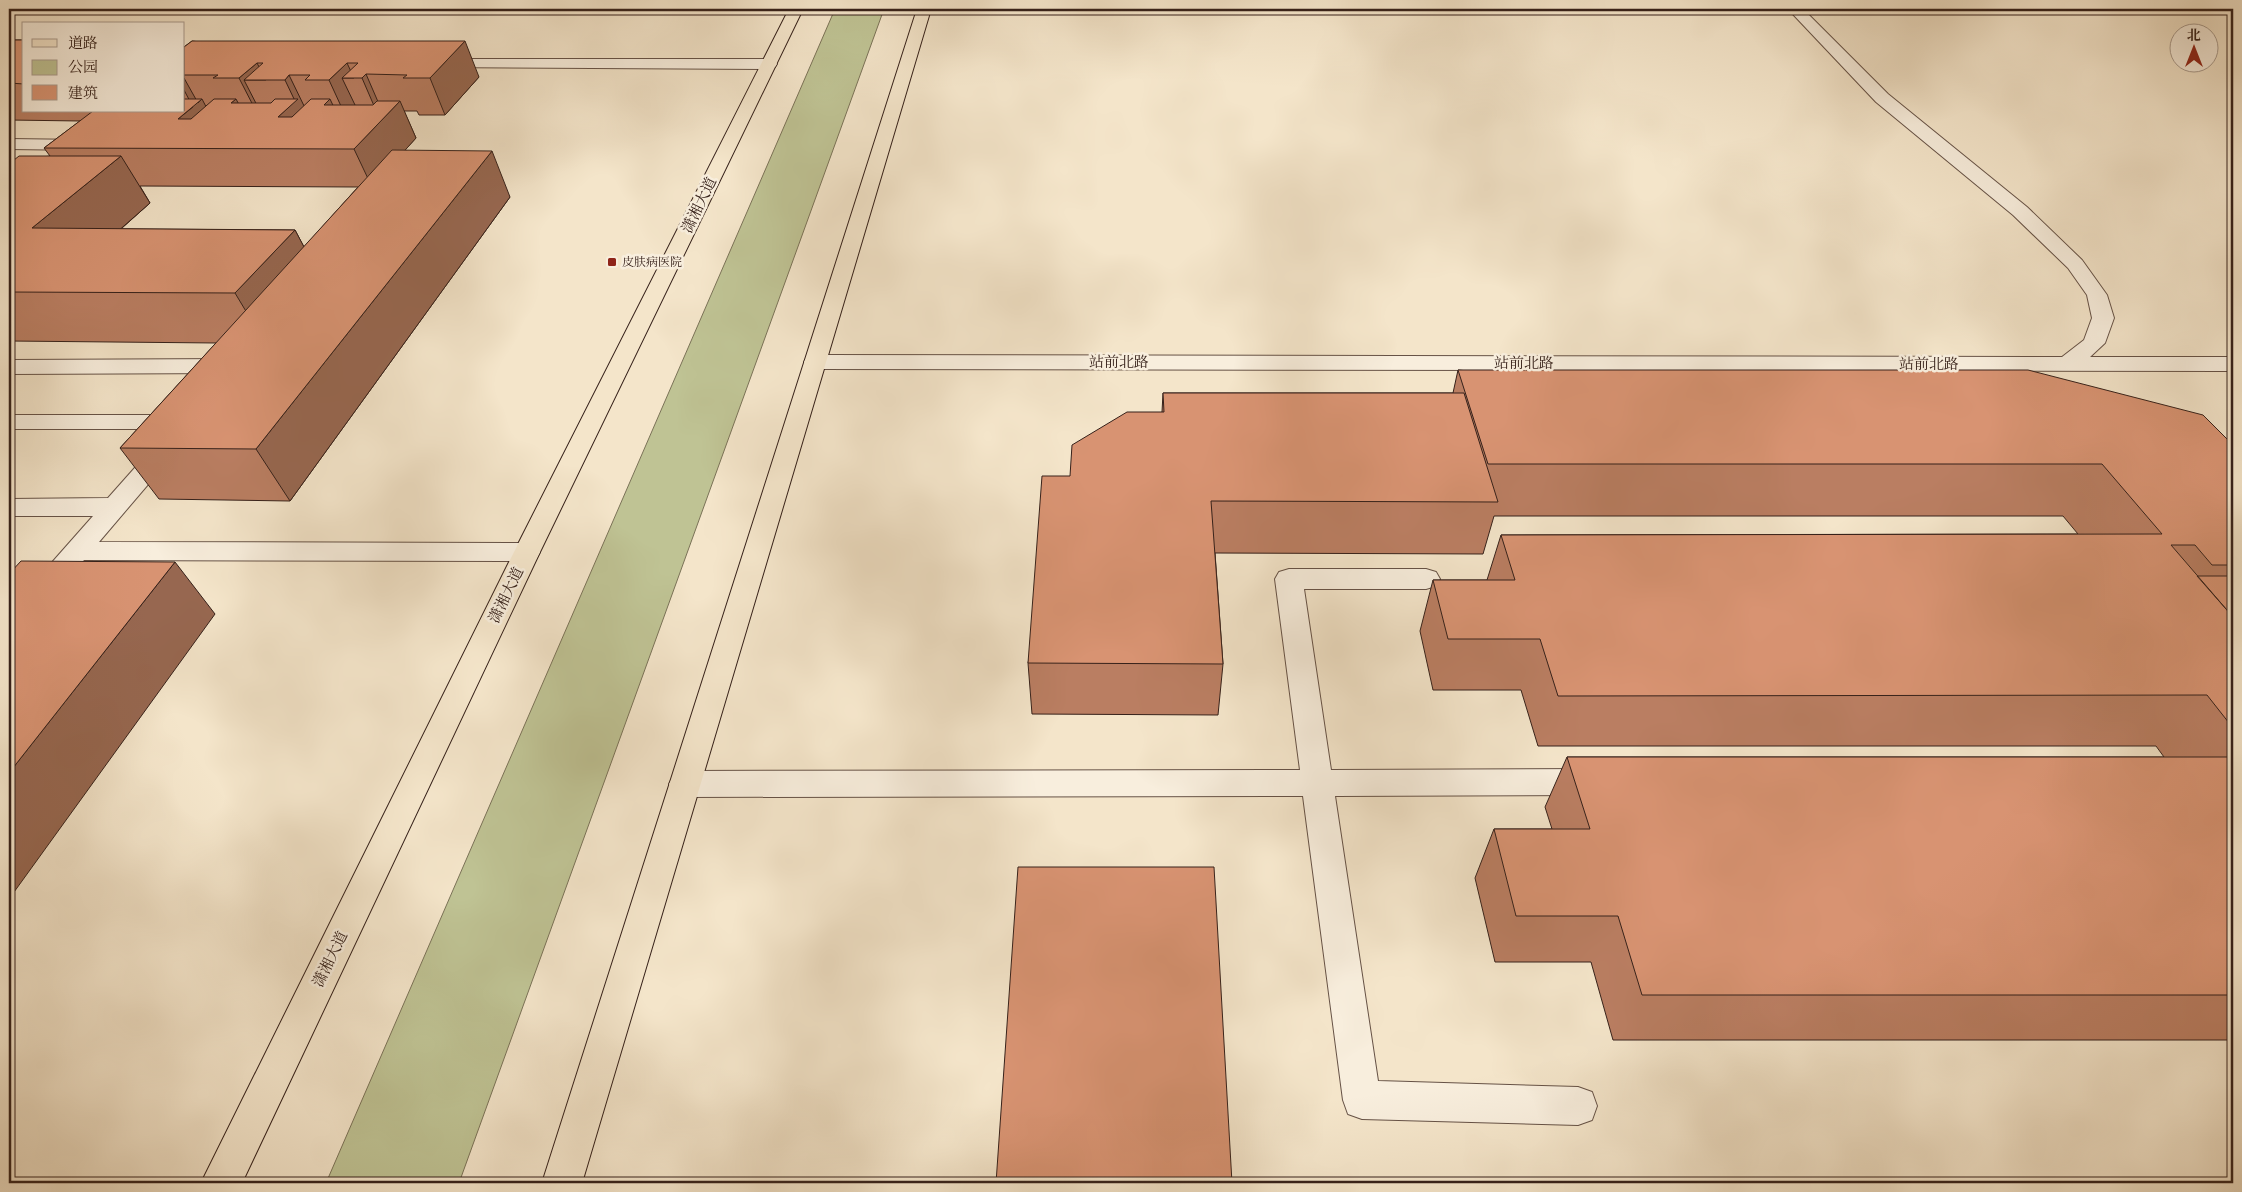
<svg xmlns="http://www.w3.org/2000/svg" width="2242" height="1192" viewBox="0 0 2242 1192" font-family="'IM FELL French Canon','Noto Serif SC',serif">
<rect width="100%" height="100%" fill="#f4e5ca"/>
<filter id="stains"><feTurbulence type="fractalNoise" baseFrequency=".004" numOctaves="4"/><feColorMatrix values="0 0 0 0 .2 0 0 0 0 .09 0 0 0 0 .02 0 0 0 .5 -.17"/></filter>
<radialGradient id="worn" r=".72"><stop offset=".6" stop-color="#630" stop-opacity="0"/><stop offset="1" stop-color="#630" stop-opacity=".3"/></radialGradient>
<path fill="#bfc394" stroke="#7a7257" d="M835 9H884L459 1183H326Z"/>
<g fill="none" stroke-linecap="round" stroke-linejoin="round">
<defs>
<path id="minor" d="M1788 9H1803L1888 94 2027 207 2082 260 2107 295 2114 318 2105 343 2090 357H2233V371L815 369 807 367 804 362 807 357 815 355 2062 357 2084 340 2092 318 2087 295 2068 268 2013 215 1876 102Z
M438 59H769L775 61 777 64 775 67 769 69 432 67 430 64 432 61Z
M9 139 85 140 91 141 94 145 91 149 85 150 9 149Z
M232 359 240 361 243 366 240 371 232 373 9 374V360Z
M9 415H182L190 417 194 422 190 427 182 429H9Z
M165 441 174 444 177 449 174 454 99 542 527 543 536 545 540 552 536 559 527 561 84 560 19 636 9 639V611L93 516H9V499L108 498 156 444Z
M1289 569H1426L1436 572 1440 579 1436 586 1426 589H1304L1331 770 1593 769 1604 773 1609 782 1604 791 1593 795 1335 796 1378 1081 1578 1087 1592 1092 1597 1106 1592 1120 1578 1125 1362 1119 1348 1114 1343 1100 1303 796 685 797 674 793 669 784 674 775 685 771 1300 770 1275 579 1279 572Z"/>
<path id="major" d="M789 9H803L540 552 242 1183H201L514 552Z
M917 9H931L582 1183H542Z"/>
</defs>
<use href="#minor" stroke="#665246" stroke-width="2"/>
<use href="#major" stroke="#36211a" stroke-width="2"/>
<use href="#minor" fill="#f8eedd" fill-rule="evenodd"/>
<use href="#major" fill="#f4e5ca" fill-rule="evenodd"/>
</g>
<path fill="#ba7e62" stroke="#36211a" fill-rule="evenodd" d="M9 40H24V111H184V47L192 41 479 77 445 115H419L417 111H404L416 138 405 150 510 197 290 501 159 499 120 448 216 343 9 341V157L12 161 50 156 44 148 80 121 9 120ZM140 186 358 187 304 247 295 230 121 229 150 203Z
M1458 370 2233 445V1040H1613L1591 962H1495L1475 878 1494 829H1552L1545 807 1567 757H2164L2156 746H1538L1521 690H1433L1420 631 1433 580H1487L1501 535 2078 534 2063 516H1494L1483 554 1215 553 1223 664 1218 715 1032 714 1028 663 1070 476 1162 412 1163 393H1453Z"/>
<path fill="#976750" stroke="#36211a" d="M465 41 479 77 445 115 430 78Z
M257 63 266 80H244L261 113 258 115 239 78Z
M347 63 354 78H342L356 107 346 117 329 80Z
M366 74 382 111 378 115 362 78Z
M289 75 307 112 316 137 278 117 295 101 285 80Z
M184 78 198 103 202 99 222 137 178 119 193 107 184 90Z
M236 99 256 136 231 103Z
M330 99 348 137 324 105Z
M400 101 416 138 372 187 354 149Z
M492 151 510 197 290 501 256 449Z
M121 156 150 203 66 277 32 228Z
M9 157 19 172 9 180Z
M295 230 321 279 265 343 235 293Z
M175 562 215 614 9 899V773Z"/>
<path fill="#d89372" stroke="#36211a" d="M9 40H24V84L9 83Z
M192 41H465L430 78H403L407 75 366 74 362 78H342L358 63H347L329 80H305L310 75H289L285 80H244L263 63H257L239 78H213L218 75H184V47Z
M184 99H202L178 119H191L214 99H236L231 103H271L275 99H298L278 117H292L311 99H330L324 105H373L377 101H400L354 149 44 148 93 111H184Z
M392 150 492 151 256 449 120 448Z
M19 156H121L32 228 295 230 235 293 9 292V164Z
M1458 370H2028L2203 415 2233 445V565H2212L2195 545H2171L2233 617V728L2207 695 1558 696 1540 639H1448L1433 580H1515L1501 535 2162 534 2102 464H1488Z
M1163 393H1464L1498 502 1211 501 1223 664 1028 663 1042 476H1070L1072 445 1127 412H1164Z
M21 561 175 562 9 773V574Z
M2197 576H2233V617Z
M1567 757H2233V995H1642L1618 916H1516L1494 829H1590Z
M1018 867H1214L1232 1183H996Z"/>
<rect fill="#8f2418" stroke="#f8eedd" stroke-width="2" x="607" y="257" width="10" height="10" rx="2.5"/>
<g text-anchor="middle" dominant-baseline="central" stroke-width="5" stroke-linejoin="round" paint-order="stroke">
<g font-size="12" fill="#36211a" stroke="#f8eedd" text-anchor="start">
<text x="622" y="262">皮肤病医院</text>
</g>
<g font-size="15" fill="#36211a" stroke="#f8eedd">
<text transform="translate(699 205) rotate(-64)">潇湘大道</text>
<text x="1119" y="362">站前北路</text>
<text x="1524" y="363">站前北路</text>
<text x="1929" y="364">站前北路</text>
<text transform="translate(506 595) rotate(-64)">潇湘大道</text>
<text transform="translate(330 959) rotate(-64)">潇湘大道</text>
</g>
</g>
<rect width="2242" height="1192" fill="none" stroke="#f4e5ca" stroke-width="30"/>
<rect x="10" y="10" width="2222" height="1172" fill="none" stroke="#36211a" stroke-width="2.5"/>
<rect x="15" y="15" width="2212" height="1162" fill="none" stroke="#36211a"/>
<rect x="22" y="22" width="162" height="90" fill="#f8eedd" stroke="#aa9c8f"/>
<rect x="32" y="39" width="25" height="8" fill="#f4e5ca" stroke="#aa9c8f"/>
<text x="68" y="48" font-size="15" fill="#36211a">道路</text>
<rect x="32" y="60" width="25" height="15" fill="#bfc394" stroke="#aa9c8f"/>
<text x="68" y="72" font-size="15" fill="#36211a">公园</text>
<rect x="32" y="85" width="25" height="15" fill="#d89372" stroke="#aa9c8f"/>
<text x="68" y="98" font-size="15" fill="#36211a">建筑</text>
<g transform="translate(2194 48)"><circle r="24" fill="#f8eedd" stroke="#aa9c8f"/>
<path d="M0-4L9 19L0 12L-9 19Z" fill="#8f2418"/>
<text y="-8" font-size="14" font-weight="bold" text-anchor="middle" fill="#36211a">北</text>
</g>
<rect width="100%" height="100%" filter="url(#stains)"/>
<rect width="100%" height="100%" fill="url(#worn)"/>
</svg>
